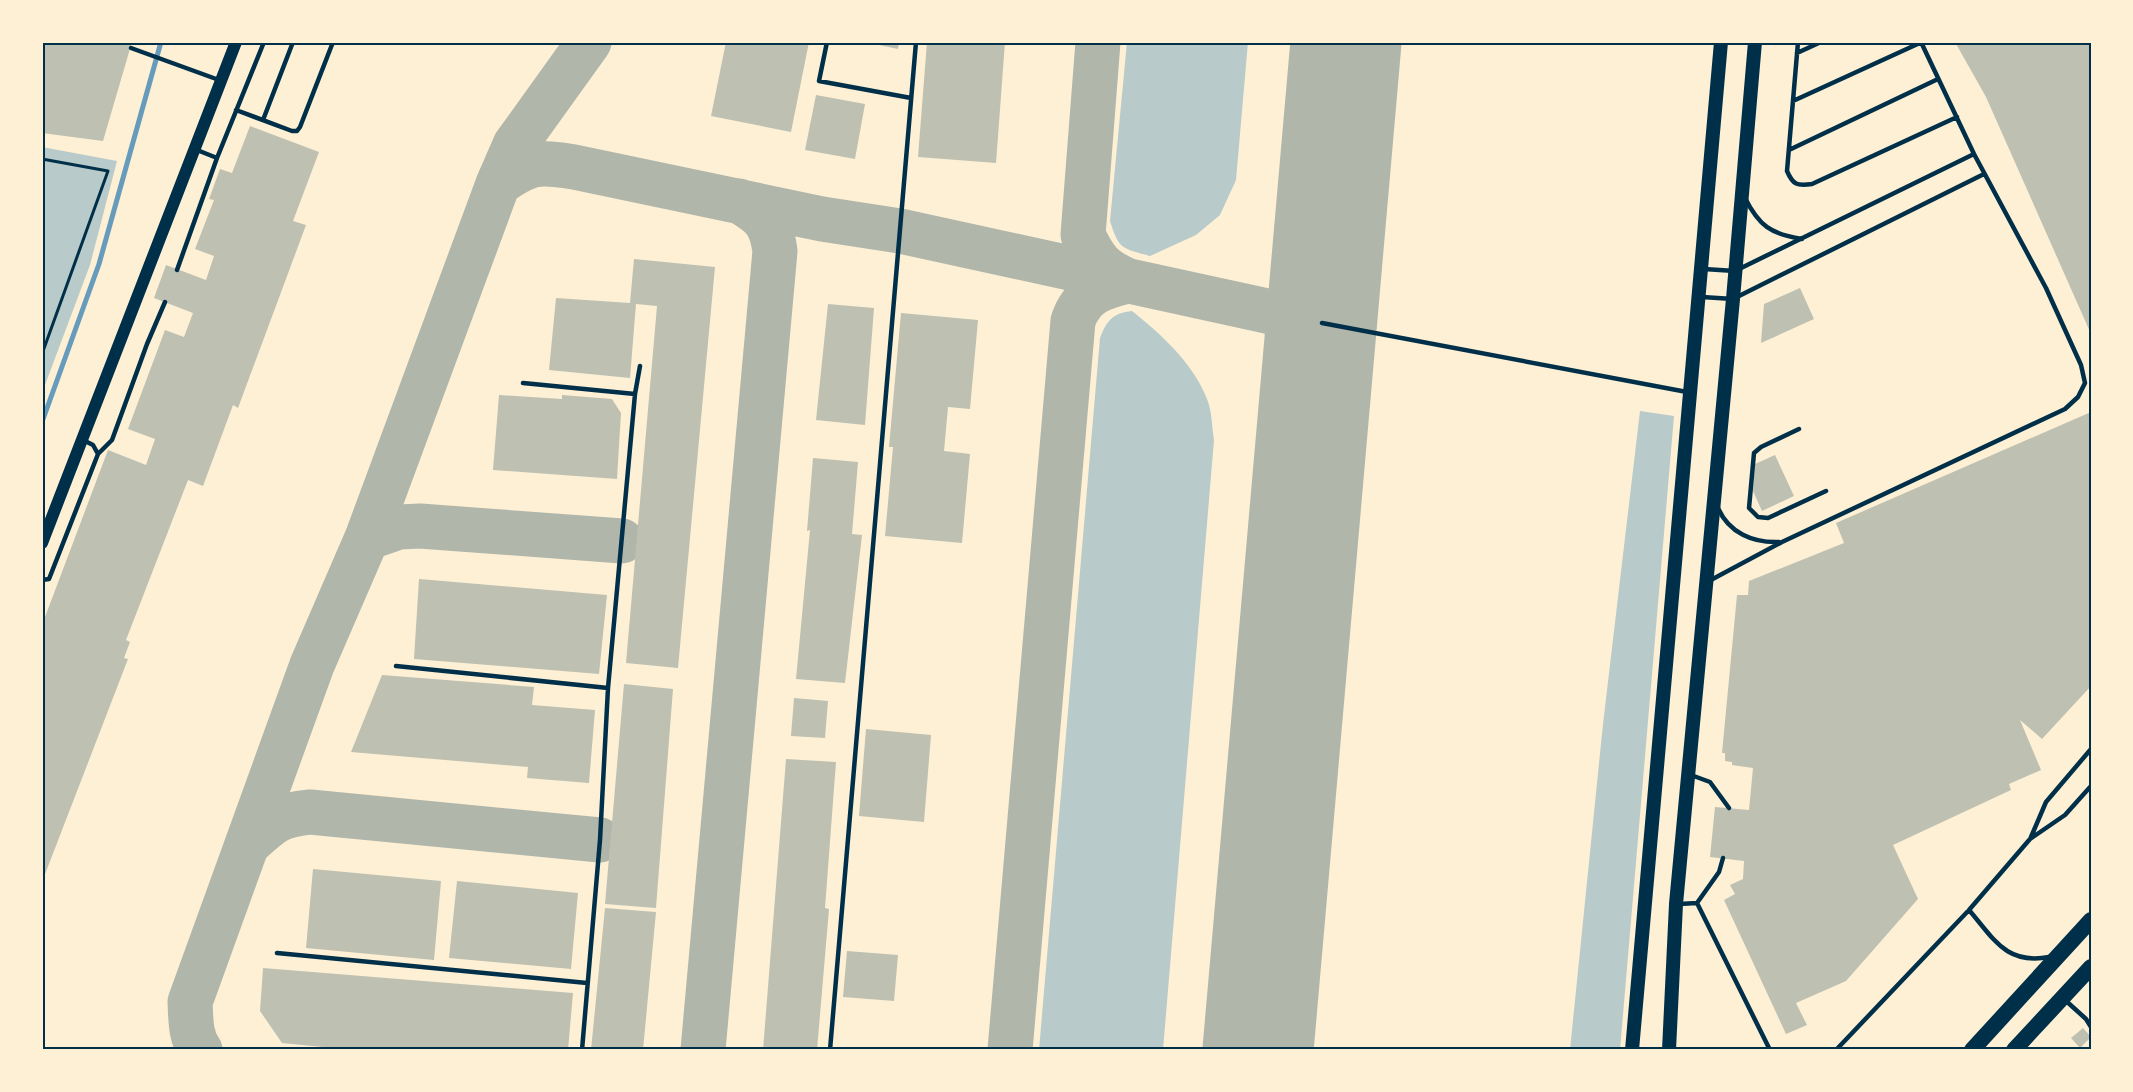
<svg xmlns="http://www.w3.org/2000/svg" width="2133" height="1092" viewBox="0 0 2133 1092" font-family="'Source Sans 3',sans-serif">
<rect width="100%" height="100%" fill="#fdf0d5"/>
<path fill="#b9caca" d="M1127 42H1248L1236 180 1220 215 1196 235 1150 256C1122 248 1119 250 1110 221Z
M42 147 117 161 90 265 42 393Z
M1132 311C1162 335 1193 363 1207 399 1212 411 1212 428 1214 440L1163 1050H1039L1100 338C1107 320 1113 313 1132 311Z
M1640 411 1674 416 1620 1050H1570L1603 724Z"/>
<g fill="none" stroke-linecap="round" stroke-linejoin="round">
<path stroke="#669bbc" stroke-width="5" d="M42 422 99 264 161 42"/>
<path stroke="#b1b6ab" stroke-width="45" d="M1098 42 1083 235C1095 261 1102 269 1128 281
M498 184C529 162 537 161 574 167L822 219 900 231 1322 323
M367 538 399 527 420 526 622 541
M249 843C272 822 278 815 310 812L600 840
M200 1050C190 1036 191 1019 190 1002L312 665 367 538 498 184 515 145 589 42
M703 1050 775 251C771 222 764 216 739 201
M1010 1050 1073 321C1082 294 1101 287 1128 281"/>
<path stroke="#b1b6ab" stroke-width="111" d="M1258 1050 1346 42"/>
</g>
<path fill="#bec0b2" d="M42 42H132L103 141 42 133Z
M726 42H809L791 132 711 116Z
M865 42H899L898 49Z
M927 42H1005L996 163 918 157Z
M1955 42H2091V334L1986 97Z
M816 95 865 104 855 159 805 150Z
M250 126 319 152 293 221 306 225 238 408 233 405 203 486 188 480 126 640 130 642 124 658 128 659 42 882V625L108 450 146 465 155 439 128 429 165 330 184 337 193 313 154 298 166 265 206 280 214 256 195 249 214 200 209 199 220 169 232 173Z
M634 259 715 267 678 668 626 663 657 306 636 304 630 378 549 370 556 298 630 303Z
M1800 288 1814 319 1761 343 1764 304Z
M828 304 874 308 865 425 816 420Z
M901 313 978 320 970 409 948 407 944 451 970 454 962 543 885 536 893 447H889Z
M499 395 562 399V395L612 399 621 413 617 479 493 470Z
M2091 412V686L2042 739 2020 720 2041 770 2009 784 2011 790 1893 845 1918 899 1846 981 1796 1003 1807 1025 1786 1034 1724 900 1735 894 1730 885 1743 879 1744 861 1710 857 1715 807 1749 810 1753 768 1732 765V762L1725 761V753H1722L1737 595H1748L1749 581 1844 543 1836 523Z
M1775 455 1794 496 1762 511 1753 491 1755 464Z
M813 458 858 462 852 534 862 535 845 683 796 679 810 530 807 531Z
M419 579 607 595 599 674 414 659Z
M382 675 534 687 532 705 595 710 589 783 527 778 528 767 351 752Z
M624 684 673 689 656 908 605 904Z
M794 698 828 701 825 738 791 736Z
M866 729 931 735 924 822 859 816Z
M786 759 836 762 825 908 829 909 817 1050H763Z
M313 869 441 881 434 960 306 948Z
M457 881 578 893 571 969 449 958Z
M605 908 656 912 643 1050H591Z
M847 951 898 955 894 1001 843 997Z
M263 968 573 993 568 1050H353L282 1043 260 1011Z
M2083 1028 2091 1037 2080 1048 2071 1038Z"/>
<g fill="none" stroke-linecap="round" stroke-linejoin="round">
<path stroke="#003049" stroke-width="3" d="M42 159 108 171 42 354"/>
<path stroke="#003049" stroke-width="4.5" d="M827 42 819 81 911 98
M1798 42 1787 171C1793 185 1797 186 1812 184L1957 117
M131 48 219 80
M1797 53 1821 42
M1793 101 1922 42
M236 110 292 131H297L300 127 333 42
M263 120 293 42
M197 150 217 158
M1789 150 1938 79
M1745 198C1759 226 1771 234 1802 239
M1704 269 1735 271 1974 154
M177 270 217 158 264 42
M1702 297 1733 299 1984 174
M1322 323 1687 392
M523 383 635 394
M1799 429 1761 447 1754 453 1749 508 1758 517 1768 518 1826 491
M83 440 93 445 98 454
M1718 508C1729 533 1753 543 1779 542
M42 580 49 579 98 454 112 440 147 344 165 302
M1709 581 1782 542 2065 409 2078 397 2085 383 2081 365 2046 288 1974 154 1921 42
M396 666 608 688
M1691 775 1710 782 1729 808
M2031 837 2046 802 2091 749
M1723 858 1719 872 1697 903 1770 1050
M1679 904 1697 903
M1969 910C1994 939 2006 965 2049 957
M277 953 587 983
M2065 1000 2086 1019 2091 1027
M582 1050 600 840 608 688 635 394 640 366
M830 1050 916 42
M1836 1050 1969 910 2030 839 2065 815 2091 786"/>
<path stroke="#003049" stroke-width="12" d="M42 543 236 42"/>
<path stroke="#003049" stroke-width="14" d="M1632 1050 1721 42
M1669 1050 1676 904 1733 299 1755 42"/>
<path stroke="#003049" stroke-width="16" d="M1972 1050 2091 920
M2014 1050 2091 967"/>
</g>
<rect width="2133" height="1092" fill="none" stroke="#fdf0d5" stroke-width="87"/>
<rect x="44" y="44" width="2046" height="1004" fill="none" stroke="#003049" stroke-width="2"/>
</svg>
